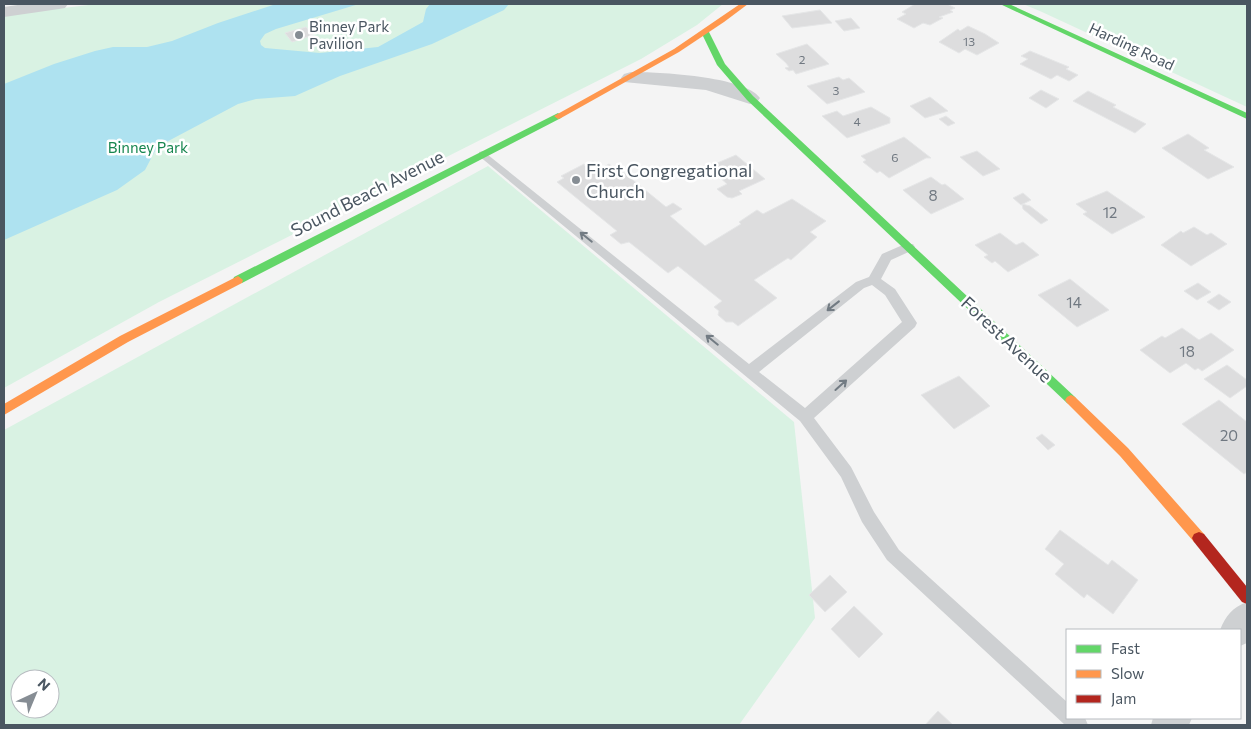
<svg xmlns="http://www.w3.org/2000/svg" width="1251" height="729" viewBox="0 0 1251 729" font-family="Commissioner,sans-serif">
<rect width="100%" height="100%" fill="#f4f4f4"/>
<path fill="#d9f2e3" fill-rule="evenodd" d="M97 4H723L697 25 641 59 159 302 4 388V15Z
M1023 4H1247V107L1042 12Z
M488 166 794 422 815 618 739 725H4V430ZM20 679H50V709H20Z"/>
<path fill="#aee2f0" d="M276 4H359L276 29 265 34 260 41 261 45 265 48 320 53 378 47 423 22 426 9 430 4H509L504 10 432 44 340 76 295 96 256 99 238 104 157 147 145 170 117 190 4 240V84L54 64 95 51 113 47H147L172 41 218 23Z"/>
<path fill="#ddddde" stroke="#e5e6e7" d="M915 4H947L955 8 950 10 953 12 939 17 943 18 930 25 923 23 914 28 897 19 906 14 902 12Z
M820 10 832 23 792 28 782 16Z
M851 18 860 28 844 31 835 21Z
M968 26 985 34 999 43 977 55 965 49 959 53 939 42 958 29 960 31Z
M306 27 313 35 292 42 285 33Z
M807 44 829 64 796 74 793 70 789 71 785 68 789 67 786 63 776 54Z
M1030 51 1069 67 1066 69 1078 75 1069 81 1057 75 1051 79 1020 64 1028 59 1021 56Z
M839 77 843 80 849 78 865 92 827 104 807 86Z
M1041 90 1059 99 1046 108 1029 98Z
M1088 91 1116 105 1113 107 1146 124 1135 133 1073 101Z
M930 97 948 111 925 118 910 106Z
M871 107 890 118V123L847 138 822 116 837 111 843 116Z
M946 116 955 123 948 126 939 119Z
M1188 134 1209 148 1204 150 1234 167 1208 179 1162 148Z
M904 137 931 158H926L889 178 880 171 877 173 863 162 866 160 861 156Z
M977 151 1000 169 983 176 960 157Z
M736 155 765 179 739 191 742 194 732 198 727 197 717 189 727 184 708 167Z
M593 161 602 168 609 164 621 173 623 172 666 207 673 203 682 209 670 216 705 246 741 224 739 222 757 210 763 214 792 199 826 221 810 232 817 237 791 260 788 258 754 280 777 298 738 326 733 322H726L718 315 719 311 714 307 722 301 678 266 668 273 629 242 621 244 610 235 617 231 557 182 564 178 561 176 584 164 585 166Z
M931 177 942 185 945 184 964 199 931 214 903 190Z
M1107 191 1145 217 1112 234 1083 214 1087 212 1076 204Z
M1023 193 1031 200 1021 205 1013 198Z
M1022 204 1030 206 1048 220 1041 224 1023 209Z
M1194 227 1207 235 1211 233 1227 244 1191 266 1161 245 1181 231 1183 233Z
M1000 233 1016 245 1023 242 1039 255 1008 272 995 261 992 263 984 257 988 255 975 245Z
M1070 279 1109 310 1077 327 1038 295Z
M1198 283 1211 292 1197 300 1184 291Z
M1219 294 1231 302 1219 310 1207 302Z
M1182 328 1199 340 1211 333 1234 350 1202 371 1198 368 1195 370 1186 363 1170 373 1140 350 1162 336 1165 338Z
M1227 365 1247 380V386L1230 398 1204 379Z
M959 376 990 406 954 429 921 395Z
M1219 400 1247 422V472L1244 474 1182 424Z
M1042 434 1055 445 1048 450 1036 438Z
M1060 530 1108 565 1112 560 1138 580 1113 614 1087 594 1084 598 1055 574 1064 564 1045 549Z
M830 575 847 592 825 612 809 595Z
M854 606 883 634 859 658 831 629Z
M938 711 953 725H925Z"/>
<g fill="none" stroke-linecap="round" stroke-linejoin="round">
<path fill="#ced0d2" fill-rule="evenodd" d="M483 151 749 364 856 282 869 277 882 254 905 244H913L915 247 913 250 891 260 881 279 895 289 917 323 915 327 814 418 851 467 874 512 899 550 1067 702V718H1085L1088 725H1065L887 560 862 522 841 477 800 421 479 156V152ZM872 285 885 295 902 322 805 408 759 372 864 288Z"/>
<path fill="#ced0d2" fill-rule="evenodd" d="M24 4H68L65 8 59 9 4 17V7Z
M631 72C657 72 745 76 760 98L757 102 750 104 706 90 624 82 621 78 624 74Z
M1247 602V643L1240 646V630H1220C1226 615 1232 608 1247 602Z
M1153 718H1192L1189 725H1151Z"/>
<path fill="#63d668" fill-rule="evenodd" d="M1000 4H1009L1247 113V119Z
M703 32H709L725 64 753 96 1075 397 1077 400 1075 403 1071 405 1067 403 747 100 717 65 702 34Z
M558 113 562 116 561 118 242 283H234L233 280 234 277Z"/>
<path fill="#ff974d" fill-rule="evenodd" d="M740 4H748L724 22 679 52 561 118 558 119 554 116 674 49Z
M238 276 243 280 242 283 128 342 4 415V404L120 336Z
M1071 395 1075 397 1128 448 1204 534 1206 538 1204 542 1199 544 1194 542 1120 456 1067 403 1065 400 1067 397Z"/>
<path fill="#b3261e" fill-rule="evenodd" d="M1199 532 1204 534 1247 587V604L1242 602 1194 542 1192 538 1194 534Z"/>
</g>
<defs><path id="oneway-shaft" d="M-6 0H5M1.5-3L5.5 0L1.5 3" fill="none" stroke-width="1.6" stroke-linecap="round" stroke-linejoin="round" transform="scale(1.25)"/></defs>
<g stroke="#727b83">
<use href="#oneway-shaft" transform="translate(586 237) rotate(-141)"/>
<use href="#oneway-shaft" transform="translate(833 306) rotate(142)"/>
<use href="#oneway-shaft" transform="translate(712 340) rotate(-141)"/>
<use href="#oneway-shaft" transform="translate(841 385) rotate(-42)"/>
</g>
<g fill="#868d94" stroke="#fff" stroke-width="2">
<circle cx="299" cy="35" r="5"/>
<circle cx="576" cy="180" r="5"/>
</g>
<g text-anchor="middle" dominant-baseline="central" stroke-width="5" stroke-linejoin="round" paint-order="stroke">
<g font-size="12" fill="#707881">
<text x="969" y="41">13</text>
<text x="802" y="59">2</text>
<text x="836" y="90">3</text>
<text x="857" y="121">4</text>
<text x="895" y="157">6</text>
</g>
<g font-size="15" fill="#4a5661" stroke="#fff" text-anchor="start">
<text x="309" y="26">Binney Park<tspan x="309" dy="17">Pavilion</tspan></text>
</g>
<g font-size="15" fill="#4a5661" stroke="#fff">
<text transform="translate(1132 46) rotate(25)">Harding Road</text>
</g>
<g font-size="15" fill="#17864f" stroke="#fff">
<text x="148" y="147">Binney Park</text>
</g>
<g font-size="15" fill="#707881">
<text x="933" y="195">8</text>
<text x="1110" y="212">12</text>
<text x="1074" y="302">14</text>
<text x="1187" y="351">18</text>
<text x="1229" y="435">20</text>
</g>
<g font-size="18" fill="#4a5661" stroke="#fff" text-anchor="start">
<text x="586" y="170">First Congregational<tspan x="586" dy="21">Church</tspan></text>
</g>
<g font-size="18" fill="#4a5661" stroke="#fff">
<text transform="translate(367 193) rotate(-27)">Sound Beach Avenue</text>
<text transform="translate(1007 339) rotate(43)">Forest Avenue</text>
</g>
</g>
<rect width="1251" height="729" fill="none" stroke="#4a5661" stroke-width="10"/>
<rect x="1066" y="629" width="175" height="90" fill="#ffffff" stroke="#b7bbc0"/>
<rect x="1076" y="645" width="25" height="8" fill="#63d668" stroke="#b7bbc0"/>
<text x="1111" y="654" font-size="15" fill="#4a5661">Fast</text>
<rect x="1076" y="670" width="25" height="8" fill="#ff974d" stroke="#b7bbc0"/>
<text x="1111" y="679" font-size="15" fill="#4a5661">Slow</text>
<rect x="1076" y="695" width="25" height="8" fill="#b3261e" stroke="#b7bbc0"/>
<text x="1111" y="704" font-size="15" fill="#4a5661">Jam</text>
<g transform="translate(35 694) rotate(44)"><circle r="24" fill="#ffffff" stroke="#b7bbc0"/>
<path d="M0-4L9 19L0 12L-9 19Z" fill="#868d94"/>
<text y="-8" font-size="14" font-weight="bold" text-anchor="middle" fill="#4a5661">N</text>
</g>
</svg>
